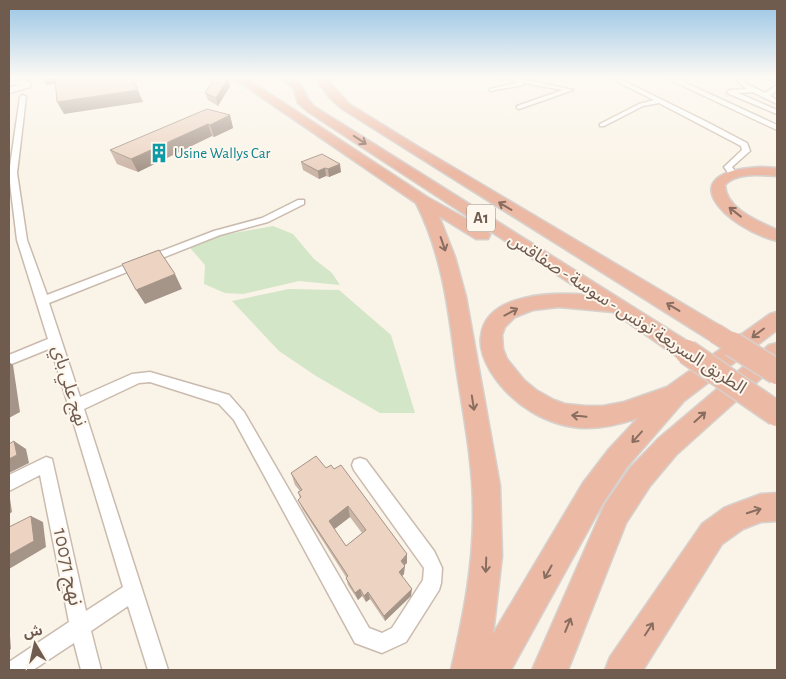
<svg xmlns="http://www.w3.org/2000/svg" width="786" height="679" viewBox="0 0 786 679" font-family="'Alegreya Sans','Noto Sans Arabic',sans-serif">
<rect width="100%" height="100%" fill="#faf3e7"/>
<path fill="#d3e6c7" d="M273 226 293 234 314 259 332 273 340 285 299 281 243 294 225 293 204 284 205 265 191 249V245L206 238Z
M289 289 339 290 391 335 415 413H380L316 376 279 351 232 301Z"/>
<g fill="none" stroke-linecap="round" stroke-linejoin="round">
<defs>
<path id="street" d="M499 77H513L573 90 519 109 517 108V106L563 90 523 83V85L490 91V89L520 82Z
M608 77H616L707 122 747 143 750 151 732 167 738 175 737 177H731L724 167 742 150 741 146 659 103 643 106 604 126H600V124L639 104 654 100Z
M664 77H673L777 125V130Z
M740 77H747L743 82 765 93 777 85V90L770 96 777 100V104L753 92 738 93 777 110V114L727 93 729 90 747 89 737 81Z
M764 77 777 78V82L765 78Z
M23 95 26 97 17 173 27 240 47 295 214 231 262 218 298 200H304V204L268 222 220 235 49 303 80 397 132 374 150 372 229 395 244 412 369 628 382 633 392 628 423 580 424 568 354 470 352 465 354 460 360 458 366 460 434 551 442 568 441 583 439 590 406 642 382 653 355 643 234 420 219 404 150 382 139 383 84 409 168 670H148L128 606 91 631 101 670H81L74 643 33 670H9V662L69 622 40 475 9 491V475L46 457 52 459 86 611 123 587 51 348 9 365V355L48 339 17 240 11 191 9 173 20 97Z"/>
<path id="secondary" d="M23 80 30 83V87L9 93V88L21 84 9 85V81Z"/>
<path id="highway" d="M232 77H244L427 197 488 231 490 235 488 239H476L439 216 455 257 466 297 500 486 502 556 493 634 583 483 609 449 638 418C621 424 604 428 586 428 547 427 511 404 491 372 485 362 479 349 481 336 486 292 556 292 588 295L307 111 298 103 294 89 280 77C307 77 300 94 315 107L695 346 698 352 695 358 687 360 679 358 613 312 559 307 533 310 515 317 505 327 502 335 503 349 507 359 524 380 536 390 554 400 565 404 586 406H603L624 402 667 387 770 314 777 312V330L684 401 627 467 603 503 511 670H451C463 617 474 564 473 509 473 459 462 409 455 359 448 305 441 252 416 203Z
M314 77H325L349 104 417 146 722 327 725 333 722 339 715 341 708 339 341 108 330 98Z
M762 167 777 168V176C762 175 736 172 725 185 726 209 758 221 777 230V241C726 228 667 171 762 167Z
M777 343V364L676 455 650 486 626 523 568 670H532L605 504 630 468 658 439 769 345Z
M777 493V521L761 522 743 529 722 544 643 670H605L610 657 702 524 724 508 734 504 761 494Z"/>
</defs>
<use href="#street" stroke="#cabbae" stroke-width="3"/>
<use href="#secondary" stroke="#cebdaf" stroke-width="3"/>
<use href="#highway" stroke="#d7d1ce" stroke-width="3"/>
<use href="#street" fill="#fff" fill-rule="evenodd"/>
<use href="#secondary" fill="#fff" fill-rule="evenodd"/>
<use href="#highway" fill="#ecb9a5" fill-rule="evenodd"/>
<defs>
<path id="highway-bridge-far1" d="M715 333 734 345"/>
<path id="highway-bridge" d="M732 344 777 372
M687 352 777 414"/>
</defs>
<use href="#highway-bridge-far1" stroke="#d7d1ce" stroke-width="21" stroke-linecap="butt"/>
<use href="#highway-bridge" stroke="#d7d1ce" stroke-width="27" stroke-linecap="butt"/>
<use href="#highway-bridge-far1" stroke="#ecb9a5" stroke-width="19"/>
<use href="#highway-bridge" stroke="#ecb9a5" stroke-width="24"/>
</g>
<path fill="#cbb5a7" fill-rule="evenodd" d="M230 86 218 106 208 100 205 93Z
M230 115 233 128 214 137 212 136 138 172 117 164 110 150Z
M301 162 341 172 329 177 326 176 319 179 303 170Z
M326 468 407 563 404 565V574L402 576 411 596 385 621 370 599 366 602 362 596 358 600 348 585 346 577 303 510 298 500 300 498 298 492 300 491 295 485 291 473ZM350 517 362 533 346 546 334 529Z"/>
<path fill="#a59488" d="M42 77H58L61 83 46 85Z
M228 78 230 86 218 106 216 98Z
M138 90 143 102 64 114 57 102Z
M230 115 233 128 214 137 210 125Z
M208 124 212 136 138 172 131 159Z
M340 164 341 172 329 177 328 169Z
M325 168 326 176 319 179 318 171Z
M175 274 182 289 145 304 136 290Z
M9 362 13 365 20 412 9 418Z
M14 441 26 449 29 463 9 473V459Z
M9 492 12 512 9 514Z
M348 506 350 517 332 531 329 521Z
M31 516 43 522 46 547 9 569V555Z
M407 554V563L400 569 401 561Z
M405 566 404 574 399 579V572Z
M360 589 362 596 358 600 355 593Z
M412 589 411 596 385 621 384 616Z
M368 592 370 599 366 602 364 596Z
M9 635 10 636 11 649 9 650Z"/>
<path fill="#ecd3c2" stroke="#a59488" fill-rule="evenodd" d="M55 77H131L138 90 57 102Z
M215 78H228L216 98 205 93Z
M207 109 230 115 210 125 208 124 131 159 110 150Z
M322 154 340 164 328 169 325 168 318 171 301 162Z
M159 250 175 274 136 290 122 264Z
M9 393 10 404 9 405Z
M14 441 17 455 9 459V444Z
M316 456 326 468 331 465 334 469 341 465 407 554 401 561 405 566 399 572 412 589 384 616 368 592 364 596 360 589 355 593 346 578 348 576 298 500 301 497 298 492 302 490 291 473ZM348 506 366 530 346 546 329 521Z
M31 516 34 541 9 555V527Z"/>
<defs><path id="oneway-shaft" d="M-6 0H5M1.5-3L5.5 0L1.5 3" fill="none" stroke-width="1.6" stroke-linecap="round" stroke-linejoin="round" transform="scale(1.25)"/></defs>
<g stroke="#896e60">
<use href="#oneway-shaft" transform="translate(360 140) rotate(33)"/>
<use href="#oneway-shaft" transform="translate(505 206) rotate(-149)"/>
<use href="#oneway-shaft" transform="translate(735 212) rotate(-142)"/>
<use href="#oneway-shaft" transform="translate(443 244) rotate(71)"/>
<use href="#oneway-shaft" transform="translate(673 307) rotate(-149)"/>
<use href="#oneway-shaft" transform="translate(511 312) rotate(-28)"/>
<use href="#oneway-shaft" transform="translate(758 333) rotate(143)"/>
<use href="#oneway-shaft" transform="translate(473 403) rotate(81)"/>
<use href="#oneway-shaft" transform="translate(579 416) rotate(-174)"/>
<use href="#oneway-shaft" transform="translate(700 417) rotate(-42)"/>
<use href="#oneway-shaft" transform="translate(637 437) rotate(132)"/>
<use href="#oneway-shaft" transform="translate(754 511) rotate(-18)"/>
<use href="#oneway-shaft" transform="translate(486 565) rotate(92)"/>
<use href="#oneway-shaft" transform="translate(548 572) rotate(119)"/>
<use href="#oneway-shaft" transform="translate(568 625) rotate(-68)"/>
<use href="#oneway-shaft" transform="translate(649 629) rotate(-57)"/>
</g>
<linearGradient id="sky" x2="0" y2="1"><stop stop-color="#97c4e5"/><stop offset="0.45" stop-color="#fdfaf4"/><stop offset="1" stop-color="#fdfaf4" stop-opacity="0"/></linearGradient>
<rect width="786" height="172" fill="url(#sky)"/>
<defs>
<symbol id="building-bare" viewBox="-9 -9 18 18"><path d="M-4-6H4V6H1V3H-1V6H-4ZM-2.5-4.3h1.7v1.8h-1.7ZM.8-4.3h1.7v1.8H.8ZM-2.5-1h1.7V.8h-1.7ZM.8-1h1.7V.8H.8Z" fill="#0f9aa8" stroke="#fdf7ed" stroke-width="2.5" paint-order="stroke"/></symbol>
</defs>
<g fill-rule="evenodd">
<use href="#building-bare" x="145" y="139" width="28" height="28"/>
</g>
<g text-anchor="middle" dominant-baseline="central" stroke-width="4" stroke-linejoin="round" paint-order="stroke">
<g font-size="15" fill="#0d838f" stroke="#fdf7ed" text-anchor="start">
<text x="174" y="153">Usine Wallys Car</text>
</g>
<rect fill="#fdf7ed" stroke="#9a8a7e" stroke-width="1" x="467" y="204.5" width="28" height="27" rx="4"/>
<g font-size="16" font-weight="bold" fill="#705b4f">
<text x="481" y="218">A1</text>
</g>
<g font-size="18" fill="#705b4f" stroke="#fdf7ed">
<text transform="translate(627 314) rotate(33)">الطريق السريعة تونس - سوسة - صفاقس</text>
<text transform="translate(69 386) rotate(73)">نهج علي باي</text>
</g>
<g font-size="21" fill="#705b4f" stroke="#fdf7ed">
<text transform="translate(68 567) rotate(78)">نهج 10071</text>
</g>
</g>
<rect width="786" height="679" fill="none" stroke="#705b4f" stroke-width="20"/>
<g transform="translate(35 644) rotate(351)" stroke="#fdf7ed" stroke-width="4" paint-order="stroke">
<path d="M0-4L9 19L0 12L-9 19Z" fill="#705b4f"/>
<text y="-8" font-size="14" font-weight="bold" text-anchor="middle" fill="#705b4f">ش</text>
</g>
</svg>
